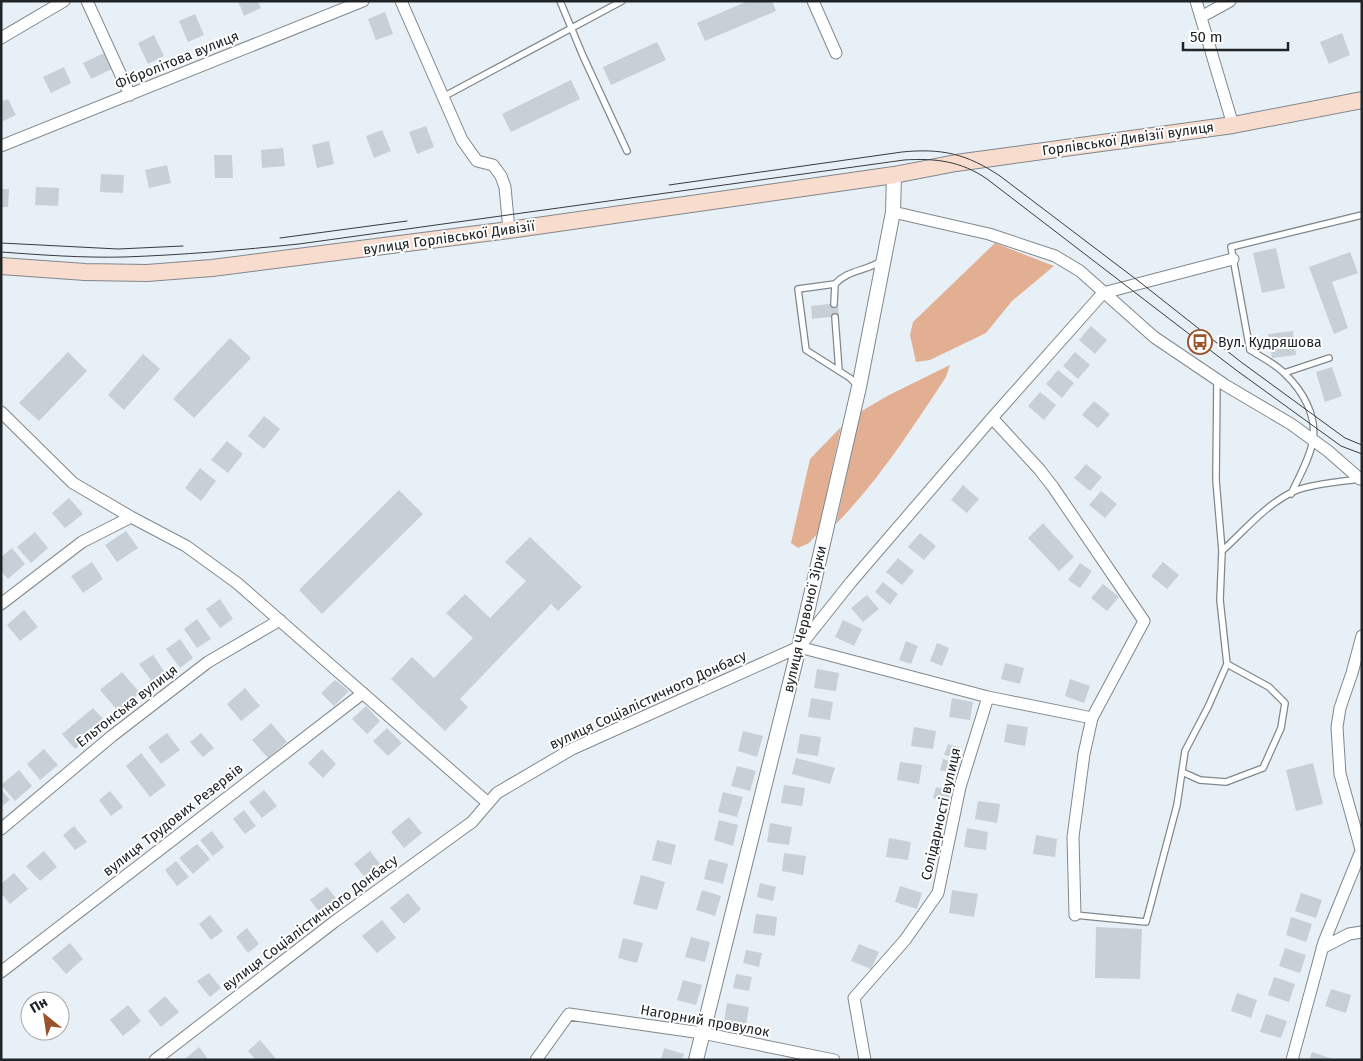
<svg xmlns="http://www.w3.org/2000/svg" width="1363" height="1061" viewBox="0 0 1363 1061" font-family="'Fira Sans',sans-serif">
<rect width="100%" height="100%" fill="#e7f0f6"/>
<path fill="#e3af93" d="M995 243 1054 266 1012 301 986 333 930 360 916 362 910 335 913 322Z
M950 365 946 377C912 428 880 479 836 524L860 412 889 395Z
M841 427 818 533 809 543 798 548 791 543 810 459Z"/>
<path fill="#c7d0d6" d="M238 1H258L261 8 244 16Z
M748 1H772L776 11 705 41 697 23Z
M385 12 393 34 376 40 368 19Z
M195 14 204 35 188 42 179 21Z
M1342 33 1350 55 1329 64 1320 42Z
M154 35 164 56 148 64 138 43Z
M657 42 666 60 611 85 603 67Z
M104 53 112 69 91 79 83 63Z
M64 67 71 83 51 93 43 77Z
M571 80 580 99 511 132 502 114Z
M8 99 16 115 1 122V102Z
M426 126 434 147 417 154 409 132Z
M382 130 391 151 374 158 366 136Z
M329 141 334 164 317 168 312 145Z
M283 148 285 166 262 168 261 150Z
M214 155H232L233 178H215Z
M167 165 171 183 149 188 145 170Z
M101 174 124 175 123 193 100 192Z
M36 187 59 188 58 206 35 205Z
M1 189H9L8 207H1Z
M1276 248 1285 288 1262 293 1253 253Z
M1350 252 1358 273 1332 282 1348 328 1334 334 1309 267Z
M838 303 839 316 812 319 811 306Z
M1091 326 1107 340 1095 354 1079 340Z
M1293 331 1296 355 1272 358 1268 334Z
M230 338 251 358 194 418 173 399Z
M68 352 87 371 39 421 19 403Z
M1075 352 1090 365 1078 379 1063 366Z
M143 354 160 369 124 410 108 395Z
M1332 367 1342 396 1325 402 1316 372Z
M1058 370 1074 383 1062 398 1046 384Z
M1040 392 1056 405 1044 420 1028 406Z
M1094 401 1110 414 1098 428 1082 415Z
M264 416 280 429 264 449 248 436Z
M227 441 243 454 228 473 211 460Z
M1086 464 1102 477 1090 491 1074 478Z
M200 468 216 481 201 501 185 488Z
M963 485 979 499 967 513 951 500Z
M399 490 423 514 322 614 299 590Z
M1101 491 1117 504 1105 518 1089 505Z
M69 498 83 514 65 528 52 513Z
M1043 523 1074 557 1059 571 1028 538Z
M126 531 138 548 117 562 105 545Z
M35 532 48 548 31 563 17 547Z
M920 533 936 546 924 560 908 547Z
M530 537 582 587 558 611 551 604 460 699 468 707 445 731 391 679 412 657 434 678 473 638 446 613 465 594 490 618 526 581 505 562Z
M12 548 25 564 8 579 1 571V557Z
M898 558 914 571 902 585 886 572Z
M92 562 103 579 83 593 71 576Z
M1163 562 1179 575 1167 589 1151 576Z
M1080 563 1092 571 1080 588 1068 580Z
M883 582 898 594 890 605 875 592Z
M1103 584 1119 597 1107 611 1091 598Z
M867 595 879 609 863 622 851 608Z
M220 599 233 619 220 628 206 609Z
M24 610 38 627 20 641 7 625Z
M197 619 211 639 197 648 184 629Z
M843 620 862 629 854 646 835 637Z
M180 639 193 658 180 668 166 649Z
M906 641 918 646 911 664 899 660Z
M937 643 949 648 942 666 930 661Z
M153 655 166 674 153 683 139 664Z
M1005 663 1024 668 1020 684 1001 679Z
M817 669 839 673 836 691 814 688Z
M122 672 140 693 118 711 100 690Z
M1070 679 1090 686 1084 703 1065 696Z
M335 680 349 691 334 706 321 693Z
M245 688 260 706 241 721 227 704Z
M811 698 833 702 830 720 808 717Z
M952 698 973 702 970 720 949 717Z
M366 706 380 721 367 734 352 719Z
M93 708 106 722 75 749 62 734Z
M271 723 287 742 268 758 252 740Z
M1007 724 1028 727 1025 746 1004 742Z
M914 727 936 731 933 749 911 746Z
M387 728 402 743 388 756 373 741Z
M743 731 763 736 757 757 738 751Z
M167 733 180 750 161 764 148 747Z
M201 733 214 748 203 757 190 742Z
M800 734 821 737 818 756 797 753Z
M948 744 962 748 959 759 944 755Z
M44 749 58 765 40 780 27 764Z
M322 749 336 764 323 778 308 763Z
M141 753 166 785 150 797 126 766Z
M796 758 835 768 830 784 792 774Z
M943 759 958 763 955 774 940 770Z
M900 762 922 765 919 784 897 780Z
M1313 763 1323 804 1296 811 1286 770Z
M737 766 756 771 750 791 731 786Z
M19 770 32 786 15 801 1 785Z
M784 785 805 788 802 806 781 803Z
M936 787 951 791 948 802 933 798Z
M1 789 10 800 1 807Z
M264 790 277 806 262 818 249 802Z
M110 791 123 807 111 816 99 800Z
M723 792 743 797 737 817 718 812Z
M978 801 1000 804 997 823 975 819Z
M244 810 256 826 245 834 233 819Z
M409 817 422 833 404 848 391 832Z
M719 820 738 825 733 846 714 840Z
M770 823 792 827 789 845 767 842Z
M74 826 87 842 75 850 63 835Z
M967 828 988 832 986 850 964 847Z
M212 831 224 847 213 856 200 840Z
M1036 835 1057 839 1055 857 1033 854Z
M889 838 911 842 908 860 886 857Z
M657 840 676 845 671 865 652 860Z
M197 844 210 859 193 874 179 858Z
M44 851 57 867 40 881 26 866Z
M370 851 384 869 368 881 354 864Z
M784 853 806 856 803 875 782 871Z
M709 859 728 864 723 884 704 879Z
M176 861 189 877 177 886 165 870Z
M14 873 28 889 10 904 1 893V884Z
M641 875 665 882 657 910 633 904Z
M760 883 776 887 773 901 757 897Z
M900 886 922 893 917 909 895 902Z
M327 887 339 902 322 915 310 900Z
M702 890 721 896 715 916 696 910Z
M952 890 978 894 974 917 949 913Z
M408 893 421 909 404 924 390 908Z
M1301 893 1322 900 1316 918 1295 911Z
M756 914 777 917 775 936 753 933Z
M210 915 223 931 211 940 199 924Z
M1291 917 1312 924 1306 942 1286 935Z
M382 920 396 938 377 953 362 936Z
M1096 927 1142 929 1140 979 1095 978Z
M247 928 259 944 248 953 236 937Z
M691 937 710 942 705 962 685 957Z
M623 938 643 943 637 963 618 958Z
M70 943 83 959 66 974 52 958Z
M859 944 879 952 871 969 851 961Z
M1285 948 1306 955 1300 973 1279 966Z
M746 950 762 953 759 967 743 963Z
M209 973 221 988 210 997 197 981Z
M736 974 752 977 749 991 733 988Z
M1274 977 1295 984 1289 1002 1268 995Z
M683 980 702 985 696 1005 677 1000Z
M1331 989 1351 995 1346 1013 1325 1006Z
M1237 993 1257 1000 1251 1018 1231 1011Z
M165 996 179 1012 161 1027 148 1011Z
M727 1003 749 1007 746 1025 724 1022Z
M128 1005 141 1021 123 1036 110 1020Z
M1266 1014 1287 1021 1281 1038 1260 1032Z
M260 1040 277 1060H256L248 1051Z
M199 1047 209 1060H186L185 1059Z
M664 1048 684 1054 682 1060H661Z
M1312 1052 1333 1059V1060H1309Z"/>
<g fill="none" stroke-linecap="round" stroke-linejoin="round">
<defs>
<path id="service" d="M560 1 583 56 627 151
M443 97 622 1
M835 284 798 289 806 350 850 378 858 386
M834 304 835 284C849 269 865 272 881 261
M835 317 839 371
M1284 373 1329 358
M1291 494C1299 477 1310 458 1313 440 1317 415 1302 390 1285 374 1276 364 1261 357 1250 350L1231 247 1362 215
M1222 551C1245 530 1268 502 1297 490 1317 483 1339 482 1359 479
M1182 772 1200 780 1226 782 1263 768 1281 728 1285 703 1269 687 1227 664
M1075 915 1146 922 1177 805 1185 751 1208 707 1227 664 1220 600 1222 551 1216 480 1217 380"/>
<path id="minor" d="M87 1 130 95
M401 1 462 140 477 161 493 165 501 176 505 187 509 230
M813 1 836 53
M1196 1 1233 125
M1201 17 1230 1
M1 38 64 1
M1 146 363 1
M893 212 989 234 1055 256 1080 271 1154 337 1225 385 1291 424 1328 451 1360 479H1362
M1 412 73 483 131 517 186 546 237 583 488 803
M992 418 1039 469 1053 487 1144 621 1092 718 1084 754 1073 837 1075 915
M1 604 82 542 131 517
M1362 636 1352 673 1340 708 1337 727 1340 774 1362 853
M800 646 851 582 992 418 1103 293 1233 259
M1 829 112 736 208 662 280 620
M1322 948 1349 934 1362 932
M1 972 363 693
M155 1060 334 922 472 822 497 793 572 749 799 647 988 697 1092 718
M536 1060 569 1014 702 1033 834 1060
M865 1060 854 998 905 940 938 893 960 787 988 697
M1292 1060 1324 942 1361 851"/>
<path id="tertiary" d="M696 1060 799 647 859 387 893 212 894 175"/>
<path id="secondary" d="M1 266 85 272 147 273 212 268 509 230 894 175 956 163 1233 125 1362 100"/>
</defs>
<use href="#service" stroke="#80888d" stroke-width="8"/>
<use href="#minor" stroke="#80888d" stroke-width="13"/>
<use href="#tertiary" stroke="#80888d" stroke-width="16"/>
<use href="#secondary" stroke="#80888d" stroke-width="18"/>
<use href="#service" stroke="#fff" stroke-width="5.5"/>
<use href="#minor" stroke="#fff" stroke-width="11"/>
<use href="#tertiary" stroke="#fff" stroke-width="14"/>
<use href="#secondary" stroke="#f8dccd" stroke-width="16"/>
<path stroke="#373c3e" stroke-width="1" d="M669 185 902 152C942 148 967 154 1000 176L1141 283 1241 362 1345 438 1362 445
M280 238 407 221
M1 243 118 249 183 246
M1 252C42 255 83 258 124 257 182 255 241 250 299 244L904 160C935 158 961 161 987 179L1236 370 1341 446 1362 454"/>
</g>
<defs>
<symbol id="bus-ring" viewBox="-11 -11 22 22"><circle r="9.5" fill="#fff" stroke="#99532a" stroke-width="1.5"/><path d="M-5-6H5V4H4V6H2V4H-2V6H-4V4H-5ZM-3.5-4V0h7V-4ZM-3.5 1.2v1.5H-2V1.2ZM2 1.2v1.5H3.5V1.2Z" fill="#99532a"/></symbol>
</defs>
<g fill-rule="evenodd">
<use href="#bus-ring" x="1186" y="328" width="28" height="28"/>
</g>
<g text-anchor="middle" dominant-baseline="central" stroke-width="4" stroke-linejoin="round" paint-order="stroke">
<g font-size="14" fill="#202426" stroke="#fff">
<text transform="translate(177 60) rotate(-22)">Фібролітова вулиця</text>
<text transform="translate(1128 139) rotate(-8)">Горлівської Дивізії вулиця</text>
<text transform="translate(449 238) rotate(-8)">вулиця Горлівської Дивізії</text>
<text transform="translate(805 619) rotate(-77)">вулиця Червоної Зірки</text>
<text transform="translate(648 700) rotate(-25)">вулиця Соціалістичного Донбасу</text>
<text transform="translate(127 706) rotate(-38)">Ельтонська вулиця</text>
<text transform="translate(941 814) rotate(-77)">Солідарності вулиця</text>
<text transform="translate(173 820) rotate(-38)">вулиця Трудових Резервів</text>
<text transform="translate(310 923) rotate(-37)">вулиця Соціалістичного Донбасу</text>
<text transform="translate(705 1021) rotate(10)">Нагорний провулок</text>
</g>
<g font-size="14" fill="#202426" stroke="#fff" text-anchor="start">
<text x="1218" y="342">Вул. Кудряшова</text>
</g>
</g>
<rect width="1363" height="1061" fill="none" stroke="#202426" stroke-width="5"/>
<g transform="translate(45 1016) rotate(330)"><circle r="24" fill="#ffffff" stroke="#a6a7a8"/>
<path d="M0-4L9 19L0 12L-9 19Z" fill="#99532a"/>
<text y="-8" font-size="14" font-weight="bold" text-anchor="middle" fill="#202426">Пн</text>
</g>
<path d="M1183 42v8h105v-8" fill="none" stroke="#202426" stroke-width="2.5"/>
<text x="1190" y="42" font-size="15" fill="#202426" stroke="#ffffff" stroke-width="4" paint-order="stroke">50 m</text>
</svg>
